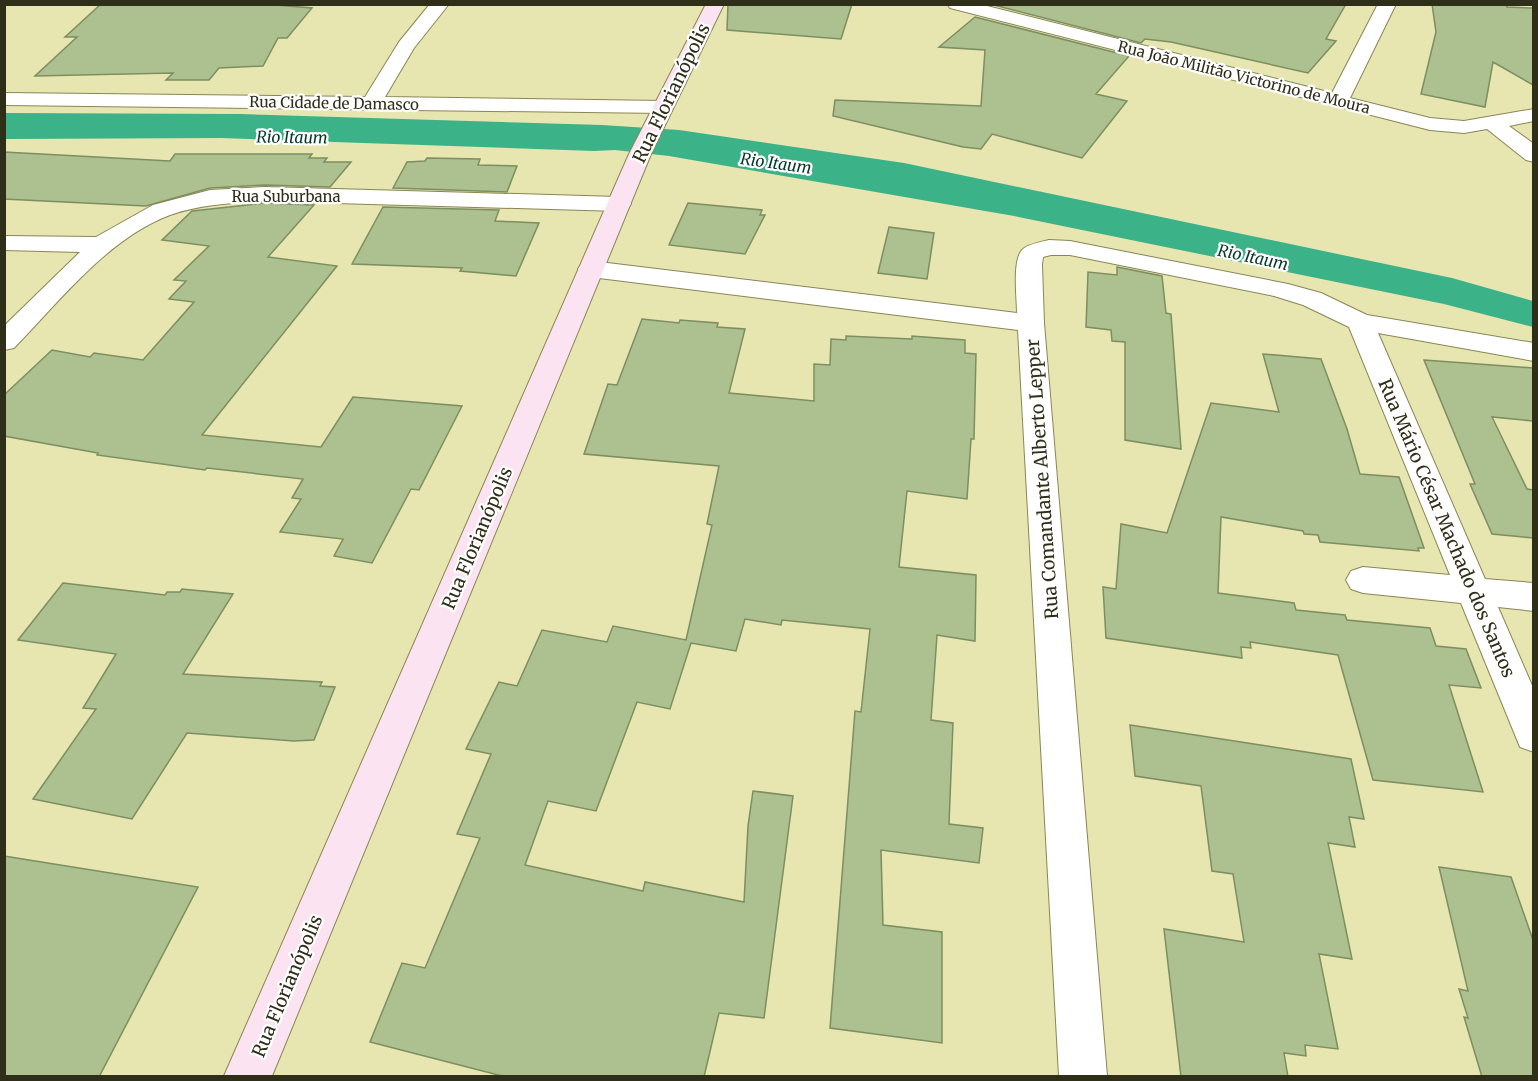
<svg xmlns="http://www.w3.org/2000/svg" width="1538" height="1081" viewBox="0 0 1538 1081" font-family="Merriweather,serif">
<rect width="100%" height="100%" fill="#e7e5b0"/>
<path fill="#3bb288" d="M4 113 241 114 602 125 679 130 904 163 1452 278 1533 301V327L1444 304 1014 216 669 156 615 150 594 151 221 138 5 139Z"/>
<path fill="#adc090" stroke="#7d8e60" stroke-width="1.5" d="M101 4H263L312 8 287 38H278L263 66 219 68 209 80H166L173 73 35 76 77 37H65Z
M728 4H852L841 39 727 30Z
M990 4H1346L1326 39 1336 41 1308 73 1171 42 1145 39 1141 43Z
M1432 4H1506L1507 7 1533 8V85L1493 62 1485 107 1421 94 1436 32Z
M975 17 1129 56 1096 94 1127 101 1082 158 992 134 981 149 963 147 833 116 835 100 981 106 985 50 939 47Z
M4 152 170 161 175 154H312L309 158H327L324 162H351L330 187 265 185 210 188 146 206 4 199Z
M427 158 480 159 478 165 517 166 507 192 393 188 407 162 425 161Z
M265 203 314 205 268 257 337 266 202 435 321 447 353 397 462 406 419 490 411 489 372 563 334 556 343 539 280 532 301 499 292 498 303 479 207 468 205 470 97 455 98 453 4 436V395L52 350 90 357 94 353 143 360 194 302 169 299 186 281 174 280 209 246 162 240 192 211Z
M688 203 762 210 760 215H765L745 254 669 245Z
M383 207 499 210 495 221 539 223 516 276 460 271 462 268 352 264Z
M889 227 934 233 927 279 878 273Z
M1117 267 1162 276 1166 313 1171 314 1181 449 1125 440V342L1112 341 1111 330 1086 327 1088 272 1117 275Z
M642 319 679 323 680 320 718 323 717 327 745 329 729 393 814 401V364L830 365 831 339 846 340V336L912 339V336L965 340V353L976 354 974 439H971L967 499 907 491 899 567 976 575 975 641 937 635 931 720 953 723 949 824 983 828 979 863 881 850 883 925 942 932V1043L830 1028 855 711 861 712 870 629 782 620 781 625 745 619 736 651 691 643 670 709 637 702 596 811 548 801 525 865 643 891 645 882 744 902 748 826 753 791 793 796 764 1018 719 1013 704 1077H506L370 1042 402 963 425 968 480 838 457 834 491 754 466 749 499 682 517 686 542 630 607 642 613 626 686 640 712 525 707 524 719 466 584 454 608 384 617 385Z
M1263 354 1321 359 1347 429 1360 474 1399 477 1424 548H1418L1419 551 1320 542 1318 535 1304 534 1303 531 1221 517 1218 593 1294 603 1296 610 1345 615 1347 620 1430 628 1436 646 1466 649 1481 688 1449 685 1483 792 1373 780 1338 655 1250 642 1251 648 1241 647 1242 658 1106 638 1103 587 1116 589 1121 524 1167 533 1211 403 1279 412Z
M1424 360 1533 368V421L1492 417 1527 489 1533 490V538L1492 534 1470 484H1475Z
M63 583 165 595 167 592H180L182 589 233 594 183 674 322 682 320 686 335 687 314 740 294 741 187 733 132 819 33 799 96 709 83 708 116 654 18 640Z
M1130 725 1351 759 1364 819 1349 817 1355 847 1328 843 1352 959 1319 954 1338 1049 1305 1045 1306 1056 1284 1053 1288 1077H1181L1164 929 1244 942 1233 874 1212 871 1201 786 1135 776Z
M4 856 198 887 99 1077H4Z
M1439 867 1511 877 1533 940V1077H1482L1464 1017 1468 1018 1459 989 1468 991Z"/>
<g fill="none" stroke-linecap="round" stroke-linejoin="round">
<defs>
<path id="street" d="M430 4H449L414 48 385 97 663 101 670 103 673 107 670 111 663 113 4 105V93L365 97 399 42Z
M947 4H979L1332 93 1378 4H1396L1350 98 1430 118 1464 121 1534 109V121L1509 126 1534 144V162L1526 160 1487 129 1464 133 1430 130 950 8Z
M265 187 619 197 627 199 631 204 627 209 619 211 265 201C233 203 201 204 170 215 108 238 59 302 14 348L4 350V326L80 252 4 250V236L96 237 153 205 210 190Z
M1049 240 1070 241 1288 284 1321 293 1367 315 1534 343V361L1378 333 1485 579 1534 583V611L1498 607 1534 690V752L1520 747 1461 603 1363 593 1351 589 1346 580 1351 571 1363 567 1450 575 1349 327 1303 305 1274 296 1070 255H1051L1043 257 1042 265 1044 323 1107 1076H1059L1018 330 591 277 582 274 578 269 582 264 591 261 1017 313C1017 298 1012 261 1022 250 1027 244 1041 242 1049 240Z"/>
<path id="secondary" d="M706 4H724L651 154 272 1076H224L629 154Z"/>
</defs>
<use href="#street" stroke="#898655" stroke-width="2"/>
<use href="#secondary" stroke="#898655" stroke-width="2"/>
<use href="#street" fill="#fff" fill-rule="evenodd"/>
<use href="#secondary" fill="#fce3f1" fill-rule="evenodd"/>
</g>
<g text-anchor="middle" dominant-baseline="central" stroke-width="4.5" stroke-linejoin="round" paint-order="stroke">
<g font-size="15" fill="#2f2e19" stroke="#fff">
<text transform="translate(1244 77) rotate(14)">Rua João Militão Victorino de Moura</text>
<text transform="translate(334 103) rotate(1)">Rua Cidade de Damasco</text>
<text x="286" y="196">Rua Suburbana</text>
</g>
<g font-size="16" font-style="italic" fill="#043928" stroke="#fff">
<text transform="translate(292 137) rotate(1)">Rio Itaum</text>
<text transform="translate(776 163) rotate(8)">Rio Itaum</text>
<text transform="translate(1253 257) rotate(12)">Rio Itaum</text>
</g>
<g font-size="18" fill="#2f2e19" stroke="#fff">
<text transform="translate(671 93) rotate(-64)">Rua Florianópolis</text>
<text transform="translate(1042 479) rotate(-94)">Rua Comandante Alberto Lepper</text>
<text transform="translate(1447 528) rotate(67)">Rua Mário César Machado dos Santos</text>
<text transform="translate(477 538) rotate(-67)">Rua Florianópolis</text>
<text transform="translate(287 986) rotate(-67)">Rua Florianópolis</text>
</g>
</g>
<rect width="1538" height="1081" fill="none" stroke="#2f2e19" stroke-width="12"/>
</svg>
